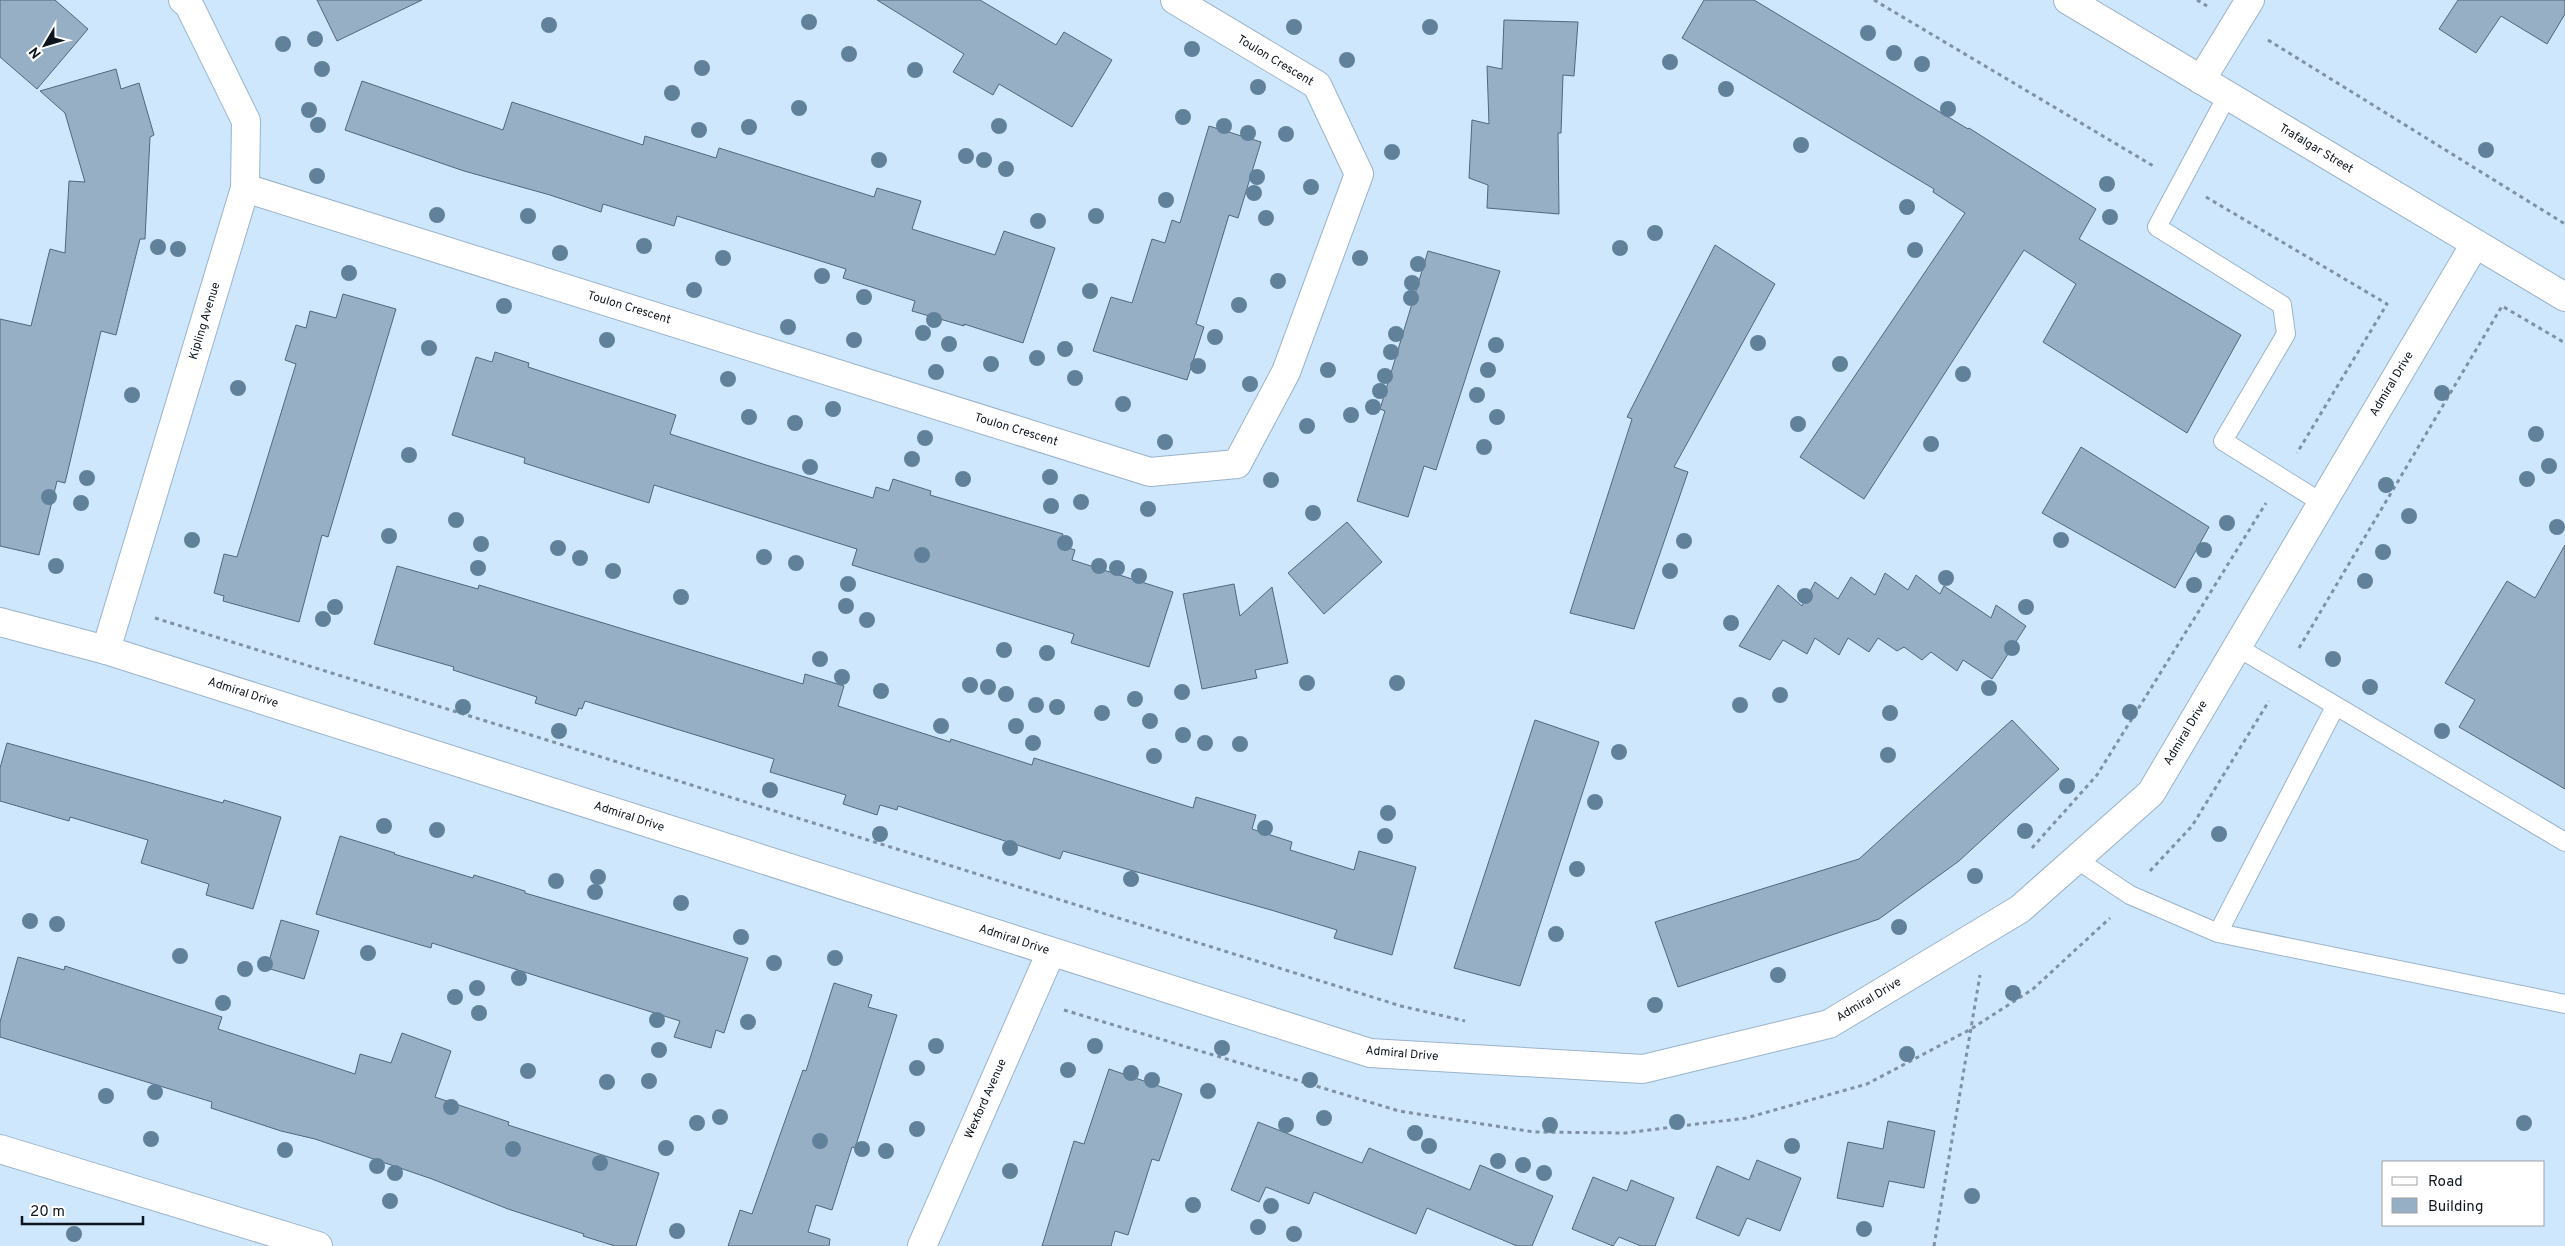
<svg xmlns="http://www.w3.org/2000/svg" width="2565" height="1246" viewBox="0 0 2565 1246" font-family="Overpass,sans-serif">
<rect width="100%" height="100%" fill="#cee7fd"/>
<path fill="#97afc4" stroke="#51677b" d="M0 0H55L88 29 37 89 0 57Z
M317 0H422L337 41Z
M877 0H980L1056 45 1064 32 1112 60 1072 127 999 84 993 95 953 72 964 54Z
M1704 0H1754L1968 129 1969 128 2096 209 2079 239 2241 335 2187 433 2043 342 2076 284 2024 250 1864 499 1800 457 1965 213 1933 192 1934 189 1682 38Z
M2458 0H2565V14L2547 44 2501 16 2476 53 2439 29Z
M1504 20 1578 22 1574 76 1563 75 1561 133H1558L1559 214 1487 208 1488 185 1469 178 1472 120 1489 124 1487 66 1502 69Z
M116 69 121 89 139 83 154 135 150 137 145 239H140L116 335 101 331 65 483 57 481 39 555 0 546V319L31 326 50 249 65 253 69 181 85 182 65 113 40 91Z
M362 81 503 130 512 102 643 145 645 136 716 158 719 148 874 197 877 188 921 201 912 229 995 255 1004 231 1055 248 1023 343 964 324V326L912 311 915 301 843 278 846 269 776 247 677 216 674 226 603 204 601 212 550 195 464 171 345 130Z
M1209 126 1261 142 1238 218 1229 215 1196 324 1204 327 1187 380 1093 351 1111 297 1132 303 1152 239 1165 243 1172 220 1180 223Z
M1715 245 1775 284 1674 467 1688 472 1634 629 1570 613 1632 419 1627 417Z
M1428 251 1500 271 1436 470 1424 466 1408 517 1357 501 1385 411 1380 409Z
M343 294 396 309 328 537 322 535 299 622 223 601 224 596 214 593 224 554 237 557 296 364 285 360 296 325 306 328 310 311 336 318Z
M495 352 529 363 528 367 676 415 670 434 766 465 873 498 876 487 889 491 893 479 931 491 930 495 1063 534 1059 545 1075 550 1072 560 1173 592 1149 667 1071 643 1074 634 852 565 857 549 654 485 649 503 524 463 525 458 452 435 476 357 492 362Z
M2081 447 2209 527 2175 588 2042 513Z
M1347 522 1382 562 1324 614 1288 573Z
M2565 545V789L2459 727 2475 700 2445 683 2507 581 2535 598Z
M397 566 478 589 479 585 803 684 805 674 844 686 838 706 950 742 951 739 1032 765 1034 758 1193 808 1196 797 1256 815 1252 829 1292 842 1290 850 1354 870 1359 851 1416 867 1392 955 1334 938 1337 930 1271 910 1063 851 1060 859 898 806 897 810 880 805 877 815 843 804 846 795 770 772 774 759 585 701 582 709 579 708 576 716 535 703 537 697 453 670 454 667 374 644Z
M1885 573 1908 590 1916 575 1940 594 1944 586 1991 618 1996 605 2026 626 1992 679 1963 660 1957 671 1931 652 1922 660 1904 647 1897 651 1878 638 1869 652 1848 638 1839 655 1815 638 1807 654 1783 640 1770 660 1739 646 1778 585 1802 606 1815 582 1838 599 1851 577 1875 595Z
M1234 584 1240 616 1272 587 1288 663 1255 670 1257 678 1202 689 1183 594Z
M1535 720 1599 742 1520 986 1454 968Z
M2012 720 2059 769 1959 861 1879 919 1678 987 1655 922 1859 859Z
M7 743 223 803 224 800 281 817 253 909 206 895 209 884 141 863 148 840 70 817 69 821 0 801V768Z
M340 836 395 853 394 854 473 878 474 875 525 891V893L748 958 724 1033 716 1030 711 1048 674 1037 680 1021 432 943 431 948 316 914Z
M281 920 319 931 304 979 267 968Z
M18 957 64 970 65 966 222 1017 218 1029 355 1074 360 1054 391 1063 402 1033 451 1051 435 1097 509 1122 508 1125 659 1173 636 1246H615L583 1236 584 1234 508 1209 432 1179 315 1139 281 1131 211 1108 212 1102 0 1037V1022Z
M834 983 872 995 868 1007 897 1015 855 1148 852 1147 832 1210 816 1205 808 1232 830 1239 829 1246H728L740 1210 752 1214 803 1070 806 1071Z
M1109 1069 1182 1094 1159 1161 1152 1159 1128 1235 1115 1231 1111 1246H1042L1074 1141 1084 1144Z
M1888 1121 1935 1131 1924 1188 1889 1181 1883 1207 1837 1198 1848 1142 1883 1149Z
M1258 1122 1362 1163 1369 1148 1470 1190 1480 1165 1553 1196 1532 1246H1517L1427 1208 1416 1234 1314 1192 1309 1204 1266 1187 1259 1202 1231 1190Z
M1757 1160 1801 1178 1780 1231 1747 1218 1739 1236 1696 1218 1717 1166 1749 1180Z
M1593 1177 1627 1191 1631 1180 1674 1198 1655 1246H1641L1619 1237 1613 1246 1572 1229Z"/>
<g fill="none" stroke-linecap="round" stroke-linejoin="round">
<defs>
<path id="lane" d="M2227 96 2157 227 2282 305 2286 334 2223 441 2322 503
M2237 647 2565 842
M2076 859 2130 895 2218 933 2565 1004
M2218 933 2335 707"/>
<path id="street" d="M2201 80 2250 0
M245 188 1150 472 1237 464 1286 372 1359 174 1317 85 1175 0
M106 650 245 188 246 121 189 5 183 0
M0 1149 318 1246"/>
<path id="secondary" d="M2068 0 2565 297
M0 622 106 650 1370 1053 1643 1069 1829 1024 2020 909 2151 793 2475 244
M922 1246 1051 952"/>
</defs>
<use href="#lane" stroke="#9bb3c9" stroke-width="20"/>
<use href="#street" stroke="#9bb3c9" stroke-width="30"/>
<use href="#secondary" stroke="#9bb3c9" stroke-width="30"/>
<path stroke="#7f91a2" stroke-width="3" stroke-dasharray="4 4" stroke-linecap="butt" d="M1874 0 2155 167
M2197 0 2207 6
M2268 40 2565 224
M2206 197 2387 304 2297 453
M155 618 1401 1006 1465 1021
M2299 648 2502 306 2565 343
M2032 848 2097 775 2266 503
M2150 871 2192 826 2269 701
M1064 1010 1399 1111 1534 1132 1625 1133 1746 1118 1867 1084 1971 1029 2033 989 2110 918
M1934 1246 1980 975"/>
<use href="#lane" stroke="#fff" stroke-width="18"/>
<use href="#street" stroke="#fff" stroke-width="28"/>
<use href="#secondary" stroke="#fff" stroke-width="28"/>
</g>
<g fill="#61819b">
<circle cx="809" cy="22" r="8"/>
<circle cx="549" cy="25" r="8"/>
<circle cx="1294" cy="27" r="8"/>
<circle cx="1430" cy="27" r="8"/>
<circle cx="1868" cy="33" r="8"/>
<circle cx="315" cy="39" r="8"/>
<circle cx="283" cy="44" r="8"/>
<circle cx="1192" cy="49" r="8"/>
<circle cx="1894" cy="53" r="8"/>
<circle cx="849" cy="54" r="8"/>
<circle cx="1347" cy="60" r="8"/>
<circle cx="1670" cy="62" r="8"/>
<circle cx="1922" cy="64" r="8"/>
<circle cx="702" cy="68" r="8"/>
<circle cx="322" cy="69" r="8"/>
<circle cx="915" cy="70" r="8"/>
<circle cx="1258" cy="87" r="8"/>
<circle cx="1726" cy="89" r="8"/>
<circle cx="672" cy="93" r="8"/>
<circle cx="799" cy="108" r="8"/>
<circle cx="1948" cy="109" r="8"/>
<circle cx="309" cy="110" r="8"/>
<circle cx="1183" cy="117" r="8"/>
<circle cx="318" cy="125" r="8"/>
<circle cx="999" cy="126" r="8"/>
<circle cx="1224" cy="126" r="8"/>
<circle cx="749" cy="127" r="8"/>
<circle cx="699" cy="130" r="8"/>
<circle cx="1248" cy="133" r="8"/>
<circle cx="1286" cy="134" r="8"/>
<circle cx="1801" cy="145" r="8"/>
<circle cx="2486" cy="150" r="8"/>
<circle cx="1392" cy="152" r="8"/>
<circle cx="966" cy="156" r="8"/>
<circle cx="879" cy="160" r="8"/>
<circle cx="984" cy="160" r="8"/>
<circle cx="1006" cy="169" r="8"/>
<circle cx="317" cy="176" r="8"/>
<circle cx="1257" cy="177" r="8"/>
<circle cx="2107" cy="184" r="8"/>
<circle cx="1311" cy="187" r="8"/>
<circle cx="1254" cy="193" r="8"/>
<circle cx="1166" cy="200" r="8"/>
<circle cx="1907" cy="207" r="8"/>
<circle cx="437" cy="215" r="8"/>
<circle cx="528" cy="216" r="8"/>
<circle cx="1096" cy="216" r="8"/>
<circle cx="2110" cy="217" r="8"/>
<circle cx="1266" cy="218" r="8"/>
<circle cx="1038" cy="221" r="8"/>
<circle cx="1655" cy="233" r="8"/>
<circle cx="644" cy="246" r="8"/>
<circle cx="158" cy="247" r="8"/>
<circle cx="1620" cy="248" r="8"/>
<circle cx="178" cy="249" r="8"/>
<circle cx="1915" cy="250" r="8"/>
<circle cx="560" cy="253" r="8"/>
<circle cx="723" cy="258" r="8"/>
<circle cx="1360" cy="258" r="8"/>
<circle cx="1418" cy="264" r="8"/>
<circle cx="349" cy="273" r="8"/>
<circle cx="822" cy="276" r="8"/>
<circle cx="1278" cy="281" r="8"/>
<circle cx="1412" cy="283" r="8"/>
<circle cx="694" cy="290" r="8"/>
<circle cx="1090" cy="291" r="8"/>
<circle cx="864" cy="297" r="8"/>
<circle cx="1411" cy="298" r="8"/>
<circle cx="1239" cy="305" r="8"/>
<circle cx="504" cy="306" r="8"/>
<circle cx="934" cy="320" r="8"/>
<circle cx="788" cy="327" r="8"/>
<circle cx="923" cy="333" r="8"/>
<circle cx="1396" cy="334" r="8"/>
<circle cx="1215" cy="337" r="8"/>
<circle cx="607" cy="340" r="8"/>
<circle cx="854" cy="340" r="8"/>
<circle cx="1758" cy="343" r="8"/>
<circle cx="949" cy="344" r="8"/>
<circle cx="1496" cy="345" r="8"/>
<circle cx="429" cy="348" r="8"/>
<circle cx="1065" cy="349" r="8"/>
<circle cx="1391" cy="352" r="8"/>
<circle cx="1037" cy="358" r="8"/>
<circle cx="991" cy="364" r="8"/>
<circle cx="1840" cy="364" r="8"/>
<circle cx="1198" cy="366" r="8"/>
<circle cx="1328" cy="370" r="8"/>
<circle cx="1488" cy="370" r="8"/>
<circle cx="936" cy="372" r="8"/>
<circle cx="1963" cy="374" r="8"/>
<circle cx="1385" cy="376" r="8"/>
<circle cx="1075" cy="378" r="8"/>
<circle cx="728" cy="379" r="8"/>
<circle cx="1250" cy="384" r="8"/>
<circle cx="238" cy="388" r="8"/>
<circle cx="1380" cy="391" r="8"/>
<circle cx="2442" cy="393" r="8"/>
<circle cx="132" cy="395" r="8"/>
<circle cx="1477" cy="395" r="8"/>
<circle cx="1123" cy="404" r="8"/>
<circle cx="1373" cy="407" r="8"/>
<circle cx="833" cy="409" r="8"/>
<circle cx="1351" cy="415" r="8"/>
<circle cx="749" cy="417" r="8"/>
<circle cx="1497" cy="417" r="8"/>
<circle cx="795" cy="423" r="8"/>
<circle cx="1798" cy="424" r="8"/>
<circle cx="1307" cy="426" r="8"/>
<circle cx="2536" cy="434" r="8"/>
<circle cx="925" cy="438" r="8"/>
<circle cx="1165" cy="442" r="8"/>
<circle cx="1931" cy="444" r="8"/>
<circle cx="1484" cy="447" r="8"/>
<circle cx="409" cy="455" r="8"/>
<circle cx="912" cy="459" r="8"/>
<circle cx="2549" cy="466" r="8"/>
<circle cx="810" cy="467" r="8"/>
<circle cx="1050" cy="477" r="8"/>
<circle cx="87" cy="478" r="8"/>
<circle cx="963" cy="479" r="8"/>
<circle cx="2527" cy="479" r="8"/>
<circle cx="1271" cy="480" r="8"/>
<circle cx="2386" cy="485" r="8"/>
<circle cx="49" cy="497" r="8"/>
<circle cx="1081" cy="502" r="8"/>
<circle cx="81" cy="503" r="8"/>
<circle cx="1051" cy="506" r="8"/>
<circle cx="1148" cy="509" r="8"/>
<circle cx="1313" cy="513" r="8"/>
<circle cx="2409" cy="516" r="8"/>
<circle cx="456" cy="520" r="8"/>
<circle cx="2227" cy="523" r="8"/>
<circle cx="2557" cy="527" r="8"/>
<circle cx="389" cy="536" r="8"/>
<circle cx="192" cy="540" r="8"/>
<circle cx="2061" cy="540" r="8"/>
<circle cx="1684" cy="541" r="8"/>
<circle cx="1065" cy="543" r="8"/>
<circle cx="481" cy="544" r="8"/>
<circle cx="558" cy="548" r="8"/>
<circle cx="2204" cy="550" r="8"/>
<circle cx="2383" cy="552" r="8"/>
<circle cx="922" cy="555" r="8"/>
<circle cx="764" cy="557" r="8"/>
<circle cx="580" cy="558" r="8"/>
<circle cx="796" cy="563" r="8"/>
<circle cx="56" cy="566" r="8"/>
<circle cx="1099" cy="566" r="8"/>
<circle cx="478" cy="568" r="8"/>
<circle cx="1117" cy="568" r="8"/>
<circle cx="613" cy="571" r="8"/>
<circle cx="1670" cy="571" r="8"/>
<circle cx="1139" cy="576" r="8"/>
<circle cx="1946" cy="578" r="8"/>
<circle cx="2365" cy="581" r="8"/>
<circle cx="848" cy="584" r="8"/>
<circle cx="2194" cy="585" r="8"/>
<circle cx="1805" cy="596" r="8"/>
<circle cx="681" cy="597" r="8"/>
<circle cx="846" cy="606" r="8"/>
<circle cx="335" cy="607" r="8"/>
<circle cx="2026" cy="607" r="8"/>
<circle cx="323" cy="619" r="8"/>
<circle cx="867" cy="620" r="8"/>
<circle cx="1731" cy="623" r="8"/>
<circle cx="2012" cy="648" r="8"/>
<circle cx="1004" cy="650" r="8"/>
<circle cx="1047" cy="653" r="8"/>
<circle cx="820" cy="659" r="8"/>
<circle cx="2333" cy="659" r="8"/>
<circle cx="842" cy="677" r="8"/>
<circle cx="1307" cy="683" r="8"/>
<circle cx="1397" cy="683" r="8"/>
<circle cx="970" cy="685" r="8"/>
<circle cx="988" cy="687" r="8"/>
<circle cx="2370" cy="687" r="8"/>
<circle cx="1989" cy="688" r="8"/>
<circle cx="881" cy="691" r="8"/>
<circle cx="1182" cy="692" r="8"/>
<circle cx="1006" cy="694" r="8"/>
<circle cx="1780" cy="695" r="8"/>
<circle cx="1135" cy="699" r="8"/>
<circle cx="1036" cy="705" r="8"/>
<circle cx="1740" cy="705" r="8"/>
<circle cx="463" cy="707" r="8"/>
<circle cx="1057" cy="707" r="8"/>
<circle cx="2130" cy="712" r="8"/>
<circle cx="1102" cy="713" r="8"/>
<circle cx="1890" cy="713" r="8"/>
<circle cx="1150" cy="721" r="8"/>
<circle cx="941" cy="726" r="8"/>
<circle cx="1016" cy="726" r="8"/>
<circle cx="559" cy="731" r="8"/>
<circle cx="2442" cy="731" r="8"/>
<circle cx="1183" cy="735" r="8"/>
<circle cx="1033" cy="743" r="8"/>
<circle cx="1205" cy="743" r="8"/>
<circle cx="1240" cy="744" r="8"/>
<circle cx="1619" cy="752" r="8"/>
<circle cx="1888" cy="755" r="8"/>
<circle cx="1154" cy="756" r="8"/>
<circle cx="2067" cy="786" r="8"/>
<circle cx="770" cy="790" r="8"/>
<circle cx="1595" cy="802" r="8"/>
<circle cx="1388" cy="813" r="8"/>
<circle cx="384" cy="826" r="8"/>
<circle cx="1265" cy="828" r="8"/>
<circle cx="437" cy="830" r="8"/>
<circle cx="2025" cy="831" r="8"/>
<circle cx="880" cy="834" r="8"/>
<circle cx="2219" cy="834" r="8"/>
<circle cx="1385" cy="836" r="8"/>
<circle cx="1010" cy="848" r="8"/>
<circle cx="1577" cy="869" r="8"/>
<circle cx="1975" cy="876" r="8"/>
<circle cx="598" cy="877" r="8"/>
<circle cx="1131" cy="879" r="8"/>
<circle cx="556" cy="881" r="8"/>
<circle cx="595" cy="892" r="8"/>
<circle cx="681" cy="903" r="8"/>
<circle cx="30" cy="921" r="8"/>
<circle cx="57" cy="924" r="8"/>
<circle cx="1899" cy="927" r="8"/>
<circle cx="1556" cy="934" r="8"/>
<circle cx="741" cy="937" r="8"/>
<circle cx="368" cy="953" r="8"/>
<circle cx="180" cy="956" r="8"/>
<circle cx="835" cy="958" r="8"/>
<circle cx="774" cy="963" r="8"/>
<circle cx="265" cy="964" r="8"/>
<circle cx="245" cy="969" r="8"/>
<circle cx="1778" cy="975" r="8"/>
<circle cx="519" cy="978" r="8"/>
<circle cx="477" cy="988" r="8"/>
<circle cx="2013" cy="993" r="8"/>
<circle cx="455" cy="997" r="8"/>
<circle cx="223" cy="1003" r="8"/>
<circle cx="1655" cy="1005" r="8"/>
<circle cx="479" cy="1013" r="8"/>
<circle cx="657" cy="1020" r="8"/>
<circle cx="748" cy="1022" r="8"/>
<circle cx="936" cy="1046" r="8"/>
<circle cx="1095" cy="1046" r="8"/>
<circle cx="1222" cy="1048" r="8"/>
<circle cx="659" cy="1050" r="8"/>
<circle cx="1907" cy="1054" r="8"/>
<circle cx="917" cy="1068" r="8"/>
<circle cx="1068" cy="1070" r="8"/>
<circle cx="528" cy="1071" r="8"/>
<circle cx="1131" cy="1073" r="8"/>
<circle cx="1152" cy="1080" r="8"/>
<circle cx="1310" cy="1080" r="8"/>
<circle cx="649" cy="1081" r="8"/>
<circle cx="607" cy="1082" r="8"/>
<circle cx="1208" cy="1091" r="8"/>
<circle cx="155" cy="1092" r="8"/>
<circle cx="106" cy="1096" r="8"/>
<circle cx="451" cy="1107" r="8"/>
<circle cx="720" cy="1117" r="8"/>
<circle cx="1324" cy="1118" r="8"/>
<circle cx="1677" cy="1122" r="8"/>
<circle cx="697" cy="1123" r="8"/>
<circle cx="2524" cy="1123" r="8"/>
<circle cx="1286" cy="1125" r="8"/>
<circle cx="1550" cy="1125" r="8"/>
<circle cx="917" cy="1129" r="8"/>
<circle cx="1415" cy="1133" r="8"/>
<circle cx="151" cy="1139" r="8"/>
<circle cx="820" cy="1141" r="8"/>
<circle cx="1429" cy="1146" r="8"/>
<circle cx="1792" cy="1146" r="8"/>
<circle cx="666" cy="1148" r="8"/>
<circle cx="513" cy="1149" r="8"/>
<circle cx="862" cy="1149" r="8"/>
<circle cx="285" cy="1150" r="8"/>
<circle cx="886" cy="1151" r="8"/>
<circle cx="1498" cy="1161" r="8"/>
<circle cx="600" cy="1163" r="8"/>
<circle cx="1523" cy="1165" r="8"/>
<circle cx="377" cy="1166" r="8"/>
<circle cx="1010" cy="1171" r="8"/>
<circle cx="395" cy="1173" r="8"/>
<circle cx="1544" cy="1173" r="8"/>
<circle cx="1972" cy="1196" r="8"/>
<circle cx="390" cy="1201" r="8"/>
<circle cx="1193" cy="1205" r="8"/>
<circle cx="1271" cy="1206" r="8"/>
<circle cx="1258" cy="1227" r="8"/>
<circle cx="1864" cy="1229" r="8"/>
<circle cx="677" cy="1231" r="8"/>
<circle cx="74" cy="1234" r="8"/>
<circle cx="1294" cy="1234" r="8"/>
</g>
<g text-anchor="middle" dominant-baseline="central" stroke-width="4.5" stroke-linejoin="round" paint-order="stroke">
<g font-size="12" fill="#0d161e" stroke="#fff">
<text transform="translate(1275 61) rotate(31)">Toulon Crescent</text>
<text transform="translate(2316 149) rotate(31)">Trafalgar Street</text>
<text transform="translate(629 308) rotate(17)">Toulon Crescent</text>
<text transform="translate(205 321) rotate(-73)">Kipling Avenue</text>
<text transform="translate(2392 384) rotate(-59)">Admiral Drive</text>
<text transform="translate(1016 430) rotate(17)">Toulon Crescent</text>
<text transform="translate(243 693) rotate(18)">Admiral Drive</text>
<text transform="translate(2186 733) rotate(-59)">Admiral Drive</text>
<text transform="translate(629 817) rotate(18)">Admiral Drive</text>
<text transform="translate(1014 940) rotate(18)">Admiral Drive</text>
<text transform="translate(1869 1000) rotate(-31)">Admiral Drive</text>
<text transform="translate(1402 1054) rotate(5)">Admiral Drive</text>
<text transform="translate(986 1099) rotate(-66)">Wexford Avenue</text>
</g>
</g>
<rect x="2382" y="1161" width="162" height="65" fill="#ffffff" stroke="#9ea2a5"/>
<rect x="2392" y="1177" width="25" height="8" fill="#ffffff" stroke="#9ea2a5"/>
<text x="2428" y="1186" font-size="15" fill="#0d161e">Road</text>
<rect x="2392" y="1198" width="25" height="15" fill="#97afc4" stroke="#9ea2a5"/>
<text x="2428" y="1211" font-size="15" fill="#0d161e">Building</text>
<g transform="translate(45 45) rotate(232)" stroke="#ffffff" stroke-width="4" paint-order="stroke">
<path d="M0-4L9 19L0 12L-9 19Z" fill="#0d161e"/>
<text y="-8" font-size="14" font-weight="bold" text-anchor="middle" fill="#0d161e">N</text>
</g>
<path d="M22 1216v8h121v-8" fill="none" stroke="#0d161e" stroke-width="2.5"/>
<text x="30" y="1216" font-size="15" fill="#0d161e" stroke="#ffffff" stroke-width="4" paint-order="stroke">20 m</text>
</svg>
